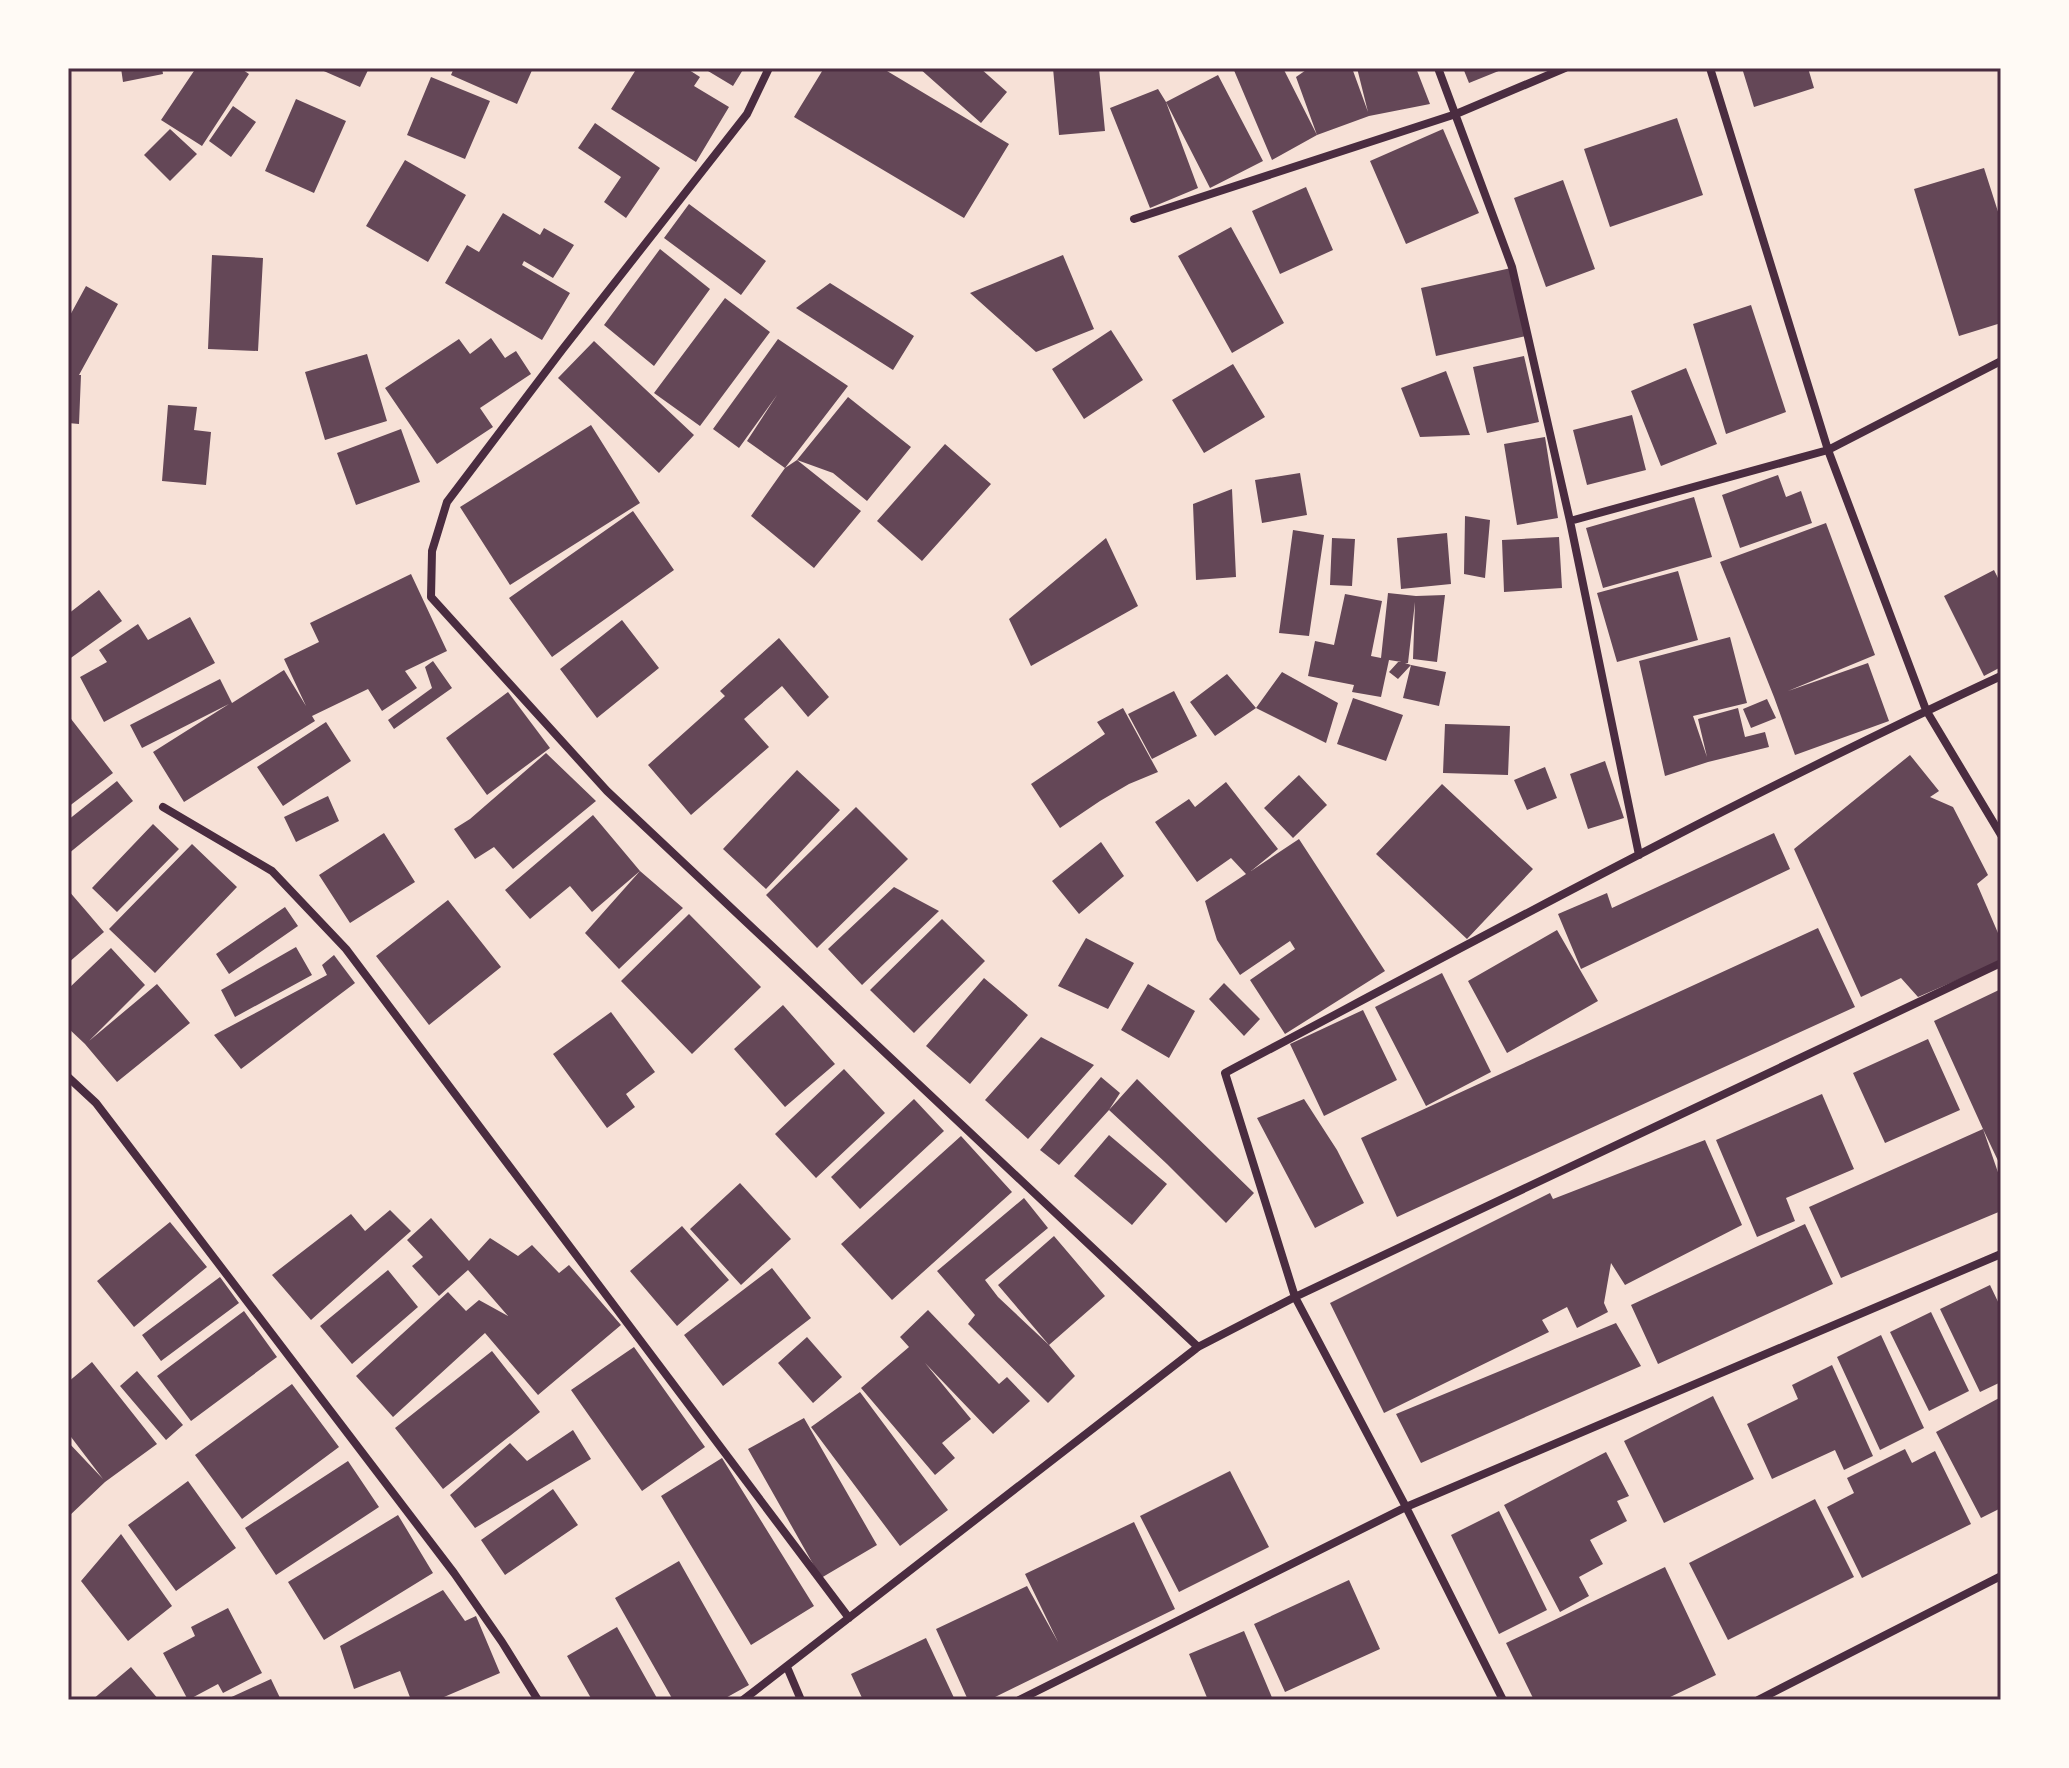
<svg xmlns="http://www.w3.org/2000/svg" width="2069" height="1768" viewBox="0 0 2069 1768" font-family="Commissioner,sans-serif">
<rect width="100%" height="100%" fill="#f7e1d7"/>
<path fill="#644757" d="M121 68H162L163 74 123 82Z
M196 68H240L249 74 202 146 161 120Z
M317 68H369L360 87Z
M454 68H533L517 104 451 75Z
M637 68H686L700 77 694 86 729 107 696 162 611 109Z
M703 68H744L733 86Z
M824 68H882L1009 144 964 218 794 117Z
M919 68H980L1007 92 981 123Z
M1053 68H1099L1105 131 1059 135Z
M1233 68H1283L1317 135 1272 160Z
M1309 68H1352L1368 112 1357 68H1416L1430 104 1369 116 1317 135 1296 77Z
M1463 68H1506L1469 83Z
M1742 68H1808L1814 88 1754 107Z
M1218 75 1263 161 1210 188 1166 102Z
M431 77 490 101 465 159 407 135Z
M1158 89 1166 102 1198 188 1150 208 1110 108Z
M296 99 346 121 314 193 265 171Z
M233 106 256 122 231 157 209 141Z
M1677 118 1703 195 1610 227 1584 149Z
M595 123 660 168 626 218 604 202 621 177 578 148Z
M170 129 197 154 170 181 144 155Z
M1443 129 1479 213 1406 244 1370 161Z
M405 160 466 195 428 262 366 226Z
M1984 168 2001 221V323L1959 336 1914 189Z
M1563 180 1595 269 1546 287 1514 198Z
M1306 187 1333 250 1280 274 1252 211Z
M689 204 766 261 741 295 664 238Z
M503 213 540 235 544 228 574 245 553 278 524 261 522 265 570 293 542 340 445 283 467 245 479 252Z
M1231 227 1284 323 1232 353 1178 256Z
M660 249 710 289 654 366 604 325Z
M212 255 263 258 258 351 208 349Z
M1063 255 1094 329 1036 352 970 293Z
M1511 268 1526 336 1436 356 1421 288Z
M830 283 914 336 893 370 796 308Z
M86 286 118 304 79 375H81L79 424 68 423V319Z
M725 298 770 332 700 426 654 393Z
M1751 305 1786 412 1726 434 1693 324Z
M1111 330 1143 380 1084 419 1052 369Z
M491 338 505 358 516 351 531 374 480 408 493 427 437 464 385 388 459 339 470 354Z
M778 339 848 386 785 468 747 441 777 395 739 448 713 429Z
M594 341 694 435 659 473 558 378Z
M367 354 387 421 325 440 305 372Z
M1524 356 1539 422 1487 433 1473 367Z
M1233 364 1265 417 1204 453 1172 400Z
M1686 368 1717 444 1661 466 1631 391Z
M1446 371 1470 435 1420 437 1401 388Z
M848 397 911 447 867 501 833 473 797 460Z
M168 405 197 407 194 430 211 432 206 485 162 481Z
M1632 415 1646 470 1587 485 1573 430Z
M591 425 640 503 510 585 460 507Z
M401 429 420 482 356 505 337 453Z
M1545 437 1558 518 1517 525 1504 444Z
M945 444 991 484 922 561 877 521Z
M797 460 861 511 814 568 751 516 785 468Z
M1300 473 1307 515 1262 523 1255 480Z
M1778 475 1786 497 1801 491 1812 523 1740 548 1722 495Z
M1232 489 1236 577 1196 580 1193 504Z
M1694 497 1712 557 1603 588 1586 528Z
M633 511 674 570 552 657 509 598Z
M1465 516 1490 520 1485 578 1464 574Z
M1826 523 1875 655 1788 691 1868 663 1889 721 1795 755 1774 697 1720 562Z
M1293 530 1324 535 1309 636 1279 633Z
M1447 533 1451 584 1401 589 1397 538Z
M1559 537 1562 588 1504 592 1502 540Z
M1106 538 1138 606 1031 666 1009 619Z
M1332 538 1355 539 1352 586 1330 585Z
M1994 570 2001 584V667L1984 676 1944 596Z
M1678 571 1698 640 1617 662 1597 593Z
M411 574 447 651 405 671 417 688 382 711 368 689 312 716 315 721 184 802 153 752 229 704 142 748 130 725 220 679 232 703 284 670 306 706 284 659 319 642 310 623Z
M99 590 122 621 68 660V614Z
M1388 593 1416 596 1445 595 1437 662 1413 659 1415 602 1408 663 1389 660 1381 697 1352 692 1354 685 1308 676 1315 641 1334 645 1345 594 1382 601 1371 656 1381 658Z
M190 617 215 663 104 722 80 677 107 662 99 650 138 624 148 640Z
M622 620 659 668 597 718 560 669Z
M1730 637 1747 703 1693 716 1707 757 1698 719 1738 708 1745 737 1765 732 1769 747 1708 762 1665 776 1639 661Z
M779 638 829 697 808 717 782 686 744 719 769 747 691 815 648 765 725 696 720 691Z
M433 661 452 688 394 729 388 720 432 688 425 667Z
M1399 661 1411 665 1398 679 1389 672Z
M1411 665 1446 672 1439 706 1403 698Z
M1282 672 1338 703 1326 743 1256 708Z
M1227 674 1256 708 1215 736 1190 702Z
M1174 691 1197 736 1152 759 1128 714Z
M508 692 550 748 487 795 446 738Z
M1353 698 1403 715 1386 761 1337 744Z
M1767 699 1776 718 1751 728 1743 709Z
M1123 708 1158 772 1129 784 1100 801 1060 828 1031 784 1105 734 1097 722Z
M68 715 113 773 68 807Z
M326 722 351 761 283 806 257 767Z
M1445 724 1510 726 1508 775 1443 773Z
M546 753 596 801 513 869 494 847 475 859 454 829 470 819Z
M1910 755 1939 791 1930 797 1953 807 1988 875 1977 884 2001 940V961L1918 997 1901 978 1861 997 1794 849Z
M1605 761 1624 818 1588 829 1570 774Z
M1545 767 1557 798 1527 810 1514 780Z
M797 770 840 810 766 889 723 849Z
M1299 775 1327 805 1293 838 1264 808Z
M117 781 133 801 68 854V820Z
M1226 782 1278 849 1251 871 1299 839 1385 971 1285 1034 1250 980 1295 949 1290 941 1240 975 1217 940 1205 901 1246 874 1231 858 1197 882 1155 822 1189 799 1195 807Z
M1442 784 1533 869 1467 939 1376 854Z
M328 796 339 821 296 842 284 817Z
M856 807 908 859 817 948 766 895Z
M593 815 640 871 592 912 570 886 530 919 505 890Z
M153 824 179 849 117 912 92 888Z
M384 833 415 882 350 923 319 875Z
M1774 833 1790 869 1581 969 1558 914 1607 893 1612 908Z
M1101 842 1124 876 1079 914 1052 881Z
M192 844 237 887 155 973 109 929Z
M640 871 683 908 619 969 585 933Z
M894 887 939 911 862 985 828 949Z
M68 890 104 932 68 963Z
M448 900 501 967 429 1025 376 956Z
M285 907 298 926 229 974 216 954Z
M689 914 761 987 692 1054 621 981Z
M942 919 985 961 914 1033 870 990Z
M1818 928 1855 1007 1397 1217 1361 1138Z
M1557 930 1598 1001 1507 1053 1468 981Z
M1086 938 1134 963 1108 1009 1058 986Z
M296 947 312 975 235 1017 221 990Z
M111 948 145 985 89 1041 157 984 190 1023 117 1082 85 1044 68 1028V989Z
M334 955 355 983 241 1069 214 1035 327 975 322 965Z
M1442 973 1491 1072 1426 1106 1375 1007Z
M984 978 1028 1015 970 1084 926 1046Z
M1224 983 1260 1019 1244 1036 1209 999Z
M1148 984 1195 1011 1169 1058 1121 1030Z
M2001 989V1167L1983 1129 2001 1181V1211L1841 1278 1809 1207 1983 1129 1934 1021Z
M783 1005 835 1064 785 1107 734 1049Z
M1363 1010 1397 1080 1324 1116 1290 1044Z
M611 1012 655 1072 626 1094 635 1107 607 1128 553 1054Z
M1041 1037 1094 1065 1028 1139 985 1100Z
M1928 1039 1960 1110 1885 1143 1853 1073Z
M844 1069 885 1113 816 1178 775 1134Z
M1101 1077 1120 1093 1109 1110 1059 1165 1040 1150Z
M1137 1079 1254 1193 1226 1223 1167 1164 1109 1110Z
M1822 1094 1854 1169 1786 1198 1795 1221 1757 1237 1716 1140Z
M914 1099 944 1131 860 1209 831 1177Z
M1304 1099 1337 1150 1364 1203 1315 1228 1257 1118Z
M1109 1135 1167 1184 1132 1225 1074 1176Z
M961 1136 1012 1192 892 1300 841 1244Z
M1705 1140 1742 1225 1625 1285 1611 1263 1604 1303 1608 1312 1577 1328 1567 1307 1542 1320 1549 1332 1384 1413 1330 1303 1550 1193 1553 1199Z
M740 1183 791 1239 741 1285 690 1229Z
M1024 1198 1048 1228 985 1280 998 1297 1049 1345 998 1285 1054 1236 1105 1296 1049 1345 1075 1376 1048 1403 968 1324 975 1315 937 1271Z
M390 1210 411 1231 311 1320 272 1275 351 1214 365 1231Z
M431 1218 469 1261 490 1238 518 1256 532 1245 559 1273 569 1265 621 1325 538 1395 485 1333 393 1417 356 1376 448 1292 466 1311 479 1300 508 1316 468 1270 439 1296 412 1266 423 1257 407 1240Z
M170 1222 207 1267 134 1327 97 1281Z
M1805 1224 1833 1284 1658 1364 1631 1305Z
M682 1226 729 1280 677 1326 630 1271Z
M772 1268 811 1318 723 1386 684 1335Z
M388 1270 418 1307 352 1364 320 1326Z
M220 1277 239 1303 161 1361 142 1335Z
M1990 1285 2001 1308V1382L1980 1392 1940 1309Z
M928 1310 999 1384 1007 1377 1030 1401 993 1434 925 1363 971 1419 942 1443 955 1458 935 1475 861 1388 909 1347 900 1337Z
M244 1311 277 1357 191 1421 157 1376Z
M1931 1312 1969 1391 1929 1411 1890 1332Z
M1616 1323 1641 1366 1421 1463 1396 1414Z
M1881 1335 1924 1428 1880 1450 1837 1357Z
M807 1337 842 1377 813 1403 778 1363Z
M634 1347 705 1447 642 1491 571 1390Z
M492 1351 540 1412 443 1489 395 1428Z
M92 1362 157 1444 105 1482 68 1517V1442L103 1479 68 1433V1382Z
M1832 1365 1873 1456 1844 1470 1835 1450 1772 1479 1747 1424 1798 1399 1792 1385Z
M137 1371 183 1425 166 1440 120 1386Z
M292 1384 339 1447 242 1519 195 1455Z
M860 1392 948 1510 900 1546 811 1427Z
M1713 1396 1754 1479 1664 1523 1624 1441Z
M2001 1397V1508L1981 1518 1936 1432Z
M804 1418 877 1545 821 1578 748 1449Z
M573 1430 591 1459 475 1528 450 1495 510 1443 527 1461Z
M1905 1449 1912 1463 1935 1451 1971 1524 1862 1578 1827 1507 1854 1493 1847 1478Z
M1606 1452 1629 1496 1617 1501 1627 1521 1590 1540 1603 1564 1579 1577 1589 1596 1560 1612 1504 1505Z
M722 1458 814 1606 751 1645 661 1496Z
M348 1461 379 1507 276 1575 245 1528Z
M1230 1471 1269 1547 1179 1592 1140 1516Z
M188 1481 236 1548 176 1591 128 1525Z
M553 1489 578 1525 505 1575 481 1540Z
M1815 1499 1854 1577 1728 1640 1689 1563Z
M1499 1511 1547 1610 1499 1634 1451 1535Z
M398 1515 433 1573 324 1640 288 1582Z
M1134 1522 1175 1609 989 1700H968L936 1629 1027 1586 1058 1642 1025 1574Z
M121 1534 172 1606 128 1641 81 1581Z
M679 1561 749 1685 722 1700H673L615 1598Z
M1665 1567 1716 1675 1664 1700H1534L1506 1643Z
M1349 1580 1380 1649 1285 1692 1254 1624Z
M443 1590 465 1621 476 1616 500 1673 437 1700H411L400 1671 354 1689 340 1646Z
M228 1608 262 1673 223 1693 218 1684 188 1700 163 1653 195 1636 191 1627Z
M617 1627 658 1700H592L567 1656Z
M1244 1631 1273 1700H1208L1189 1654Z
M926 1638 955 1700H863L851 1674Z
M131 1667 159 1700H92Z
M271 1679 281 1700H225Z"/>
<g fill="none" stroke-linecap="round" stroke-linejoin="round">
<path stroke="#4a2c40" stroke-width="8" d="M769 68 747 114 562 350 447 502 432 551 431 597 607 791 1198 1347
M1438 68 1512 267 1570 521 1639 855
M1710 68 1828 450 1926 710 2001 835
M1134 219 1456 114 1565 68
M1570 521 1828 450 2001 361
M163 807 272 871 346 949 849 1618
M68 1077 96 1103 454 1573 502 1642 538 1700
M787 1667 801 1700
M743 1700 1198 1347 1295 1297 2001 963
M1019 1700 1406 1507 2001 1254
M1503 1700 1406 1507 1295 1297 1225 1073C1482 937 1738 798 2001 676
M1758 1700 2001 1576"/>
</g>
<rect width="2069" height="1768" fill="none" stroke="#fffaf5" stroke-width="140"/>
<rect x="70" y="70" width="1929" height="1628" fill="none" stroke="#4a2c40" stroke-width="3"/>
</svg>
